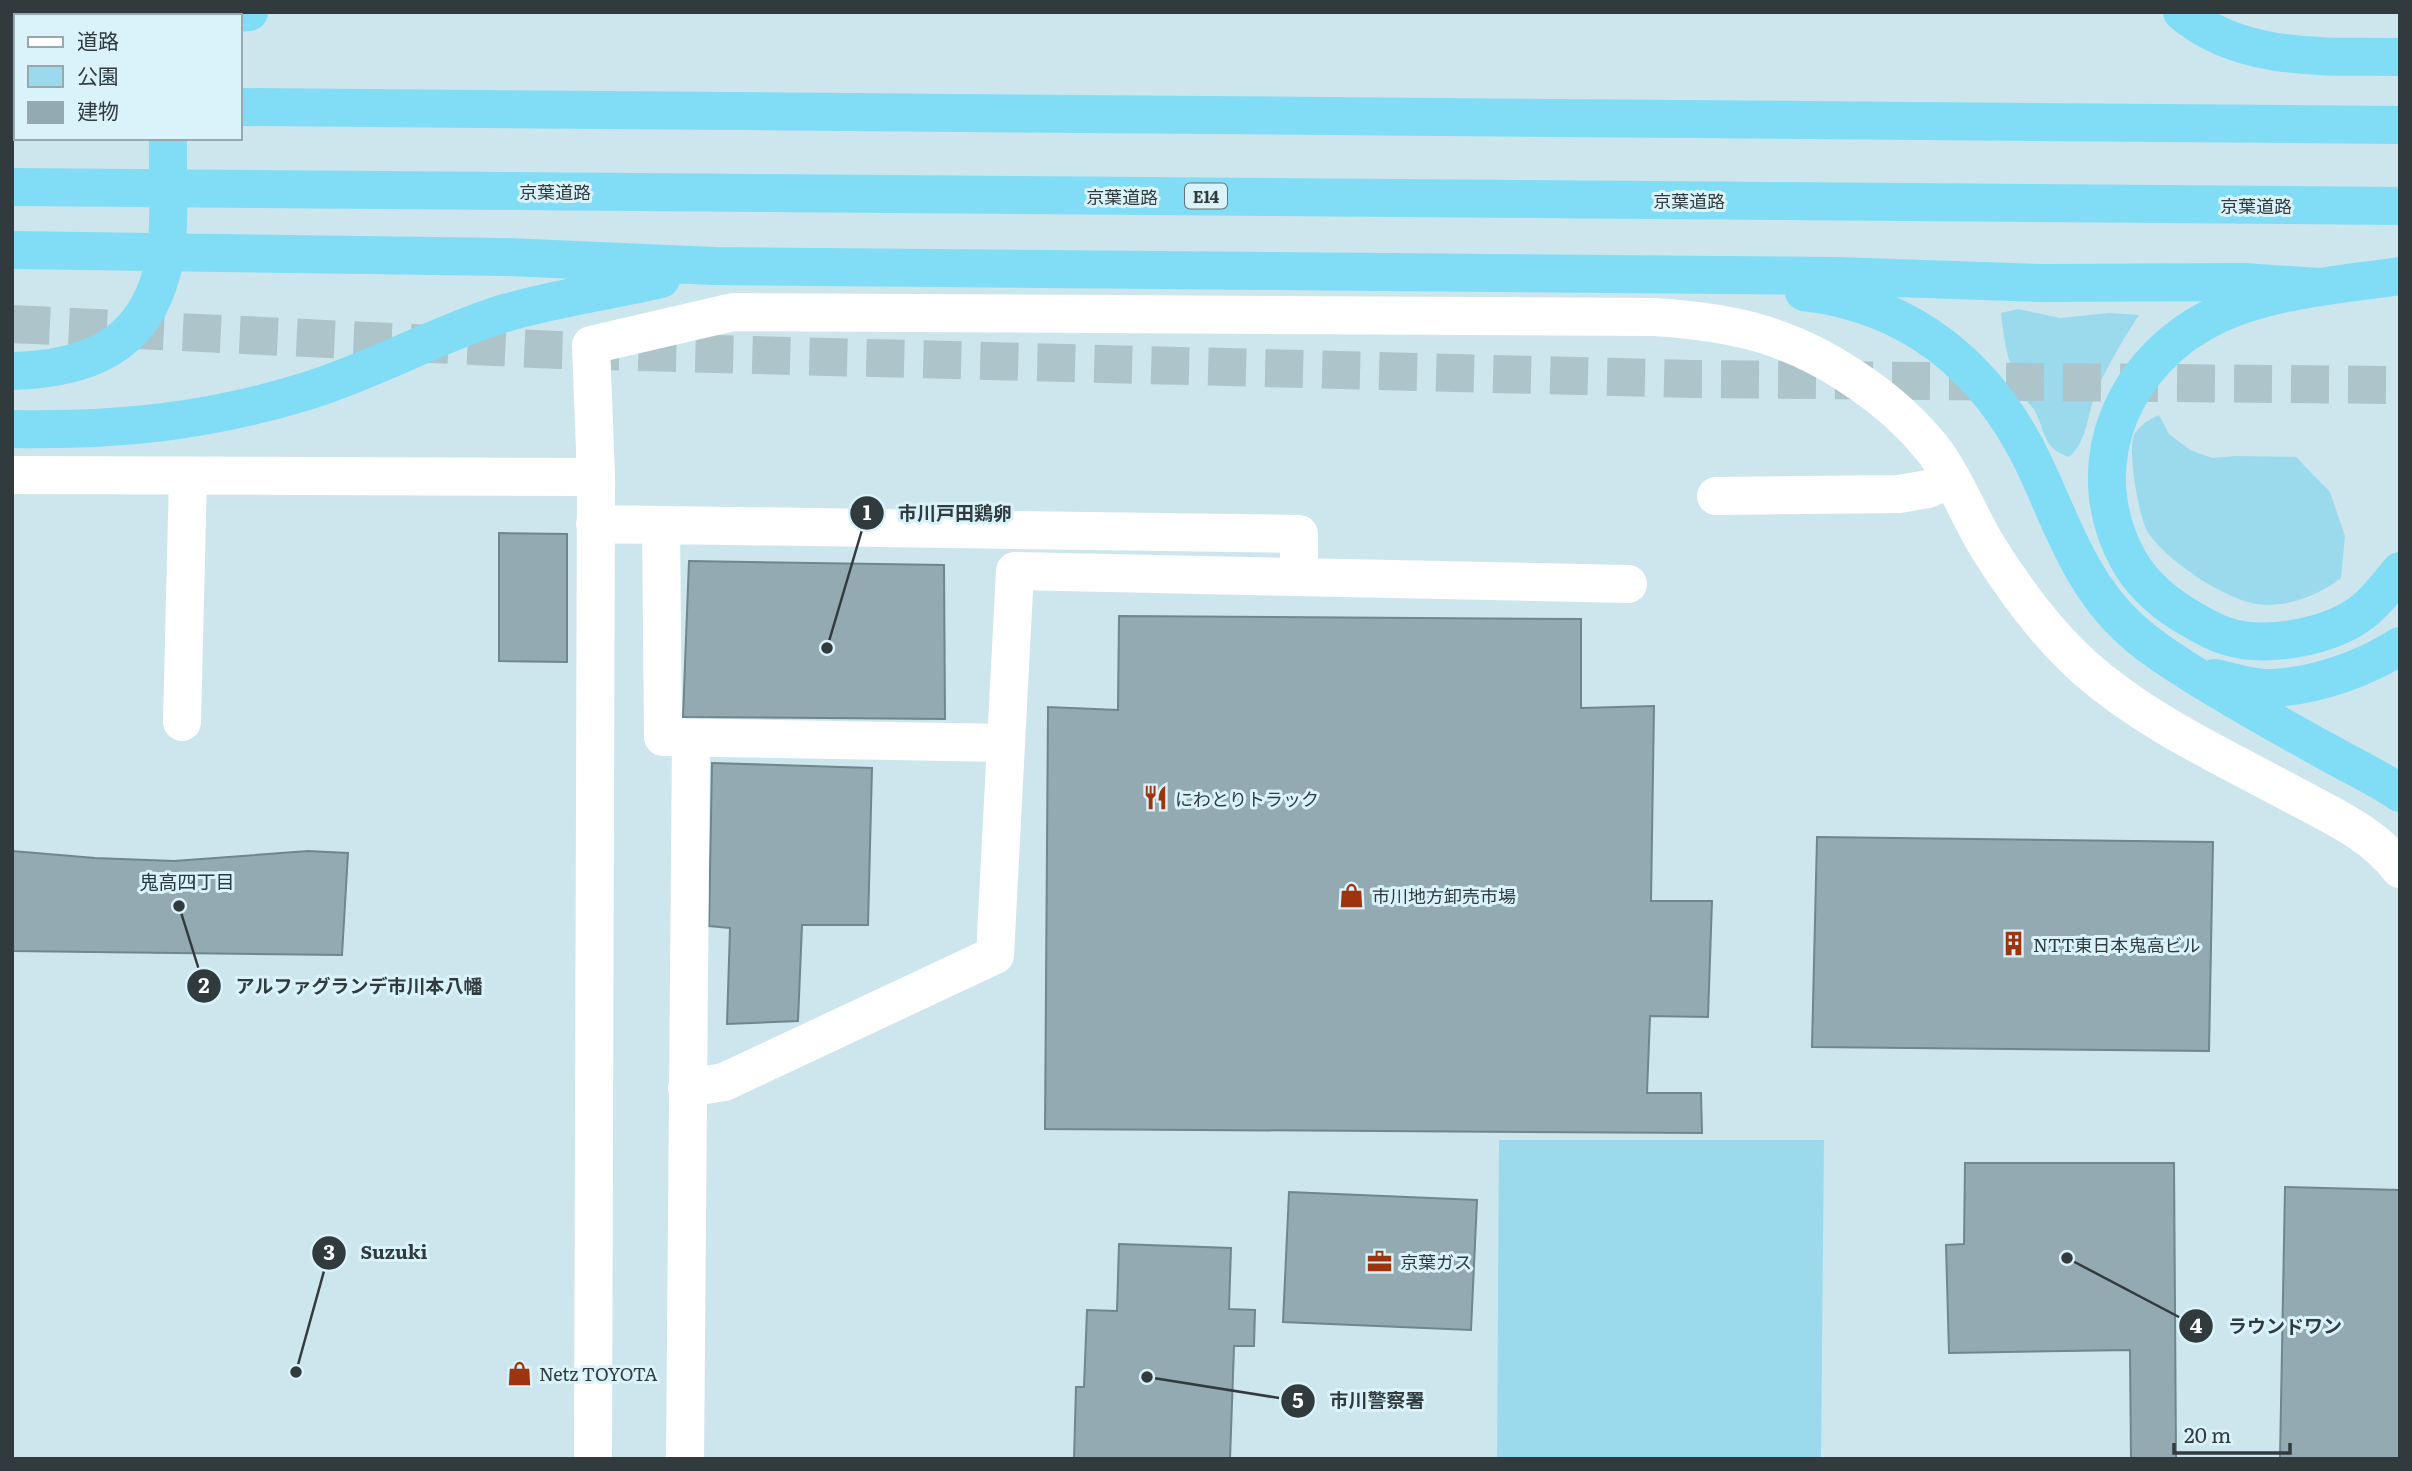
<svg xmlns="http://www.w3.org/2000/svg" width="2412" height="1471" viewBox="0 0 2412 1471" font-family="Literata,'Noto Sans JP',serif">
<rect width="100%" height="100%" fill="#cde6ee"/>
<path fill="#9bdaed" d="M2018 309 2060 318 2109 313 2139 315C2123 340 2108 364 2096 392 2087 414 2088 441 2069 457 2042 448 2046 432 2035 411 2032 406 2027 402 2025 398 2009 371 2004 343 2001 313Z
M2159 415 2169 434 2190 450 2212 458 2236 456 2296 457 2330 492 2345 536 2341 578C2319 595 2285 609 2256 604 2221 597 2169 562 2149 534 2139 521 2127 450 2134 435 2140 424 2149 420 2159 415Z
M1499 1140H1824L1821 1459H1497Z"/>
<path fill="#93aab2" stroke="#6f868d" stroke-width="2" d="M499 533 567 534V662L499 661Z
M689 561 944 565 945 719 683 717Z
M1119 616 1581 619V708L1654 706 1651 901H1712L1708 1017 1650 1016 1647 1093H1701L1702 1133 1045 1129 1048 707 1118 710Z
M712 763 872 768 868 925H802L798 1021 727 1024 730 928 709 926Z
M1817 837 2213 842 2209 1051 1812 1047Z
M12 851 95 858 174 861 308 851 348 853 342 955 12 951Z
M1965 1163H2174L2176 1459H2131L2130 1350 1949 1353 1946 1245 1964 1244Z
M2285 1187 2400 1190V1459H2280Z
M1289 1192 1477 1200 1471 1330 1283 1322Z
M1119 1244 1231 1248 1229 1309 1255 1310 1254 1346H1234L1230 1459H1074L1076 1387H1084L1087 1310 1117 1311Z"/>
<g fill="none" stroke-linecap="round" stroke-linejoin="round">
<path stroke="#aec4cb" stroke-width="38" stroke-dasharray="38 19" stroke-linecap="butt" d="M12 324 558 350 1693 379 2400 385"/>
<path stroke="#fff" stroke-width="38" d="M12 475 596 477
M1716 496 1899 494 1928 489 1950 479
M595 524 1299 534V577
M661 526 663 737 1006 743
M182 722 188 476
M687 1088 724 1082 995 955 1015 571 1628 584
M593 1459 596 477 591 345 733 312 1654 317C1736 322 1794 336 1862 384 1887 401 1912 424 1932 448 1955 478 1969 517 1989 549 2016 592 2048 635 2085 668 2145 721 2219 755 2288 792 2328 814 2372 832 2400 869
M685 1459 691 738"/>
<path stroke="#81dcf6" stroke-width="38" d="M2182 12C2242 63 2327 56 2400 57
M187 16 249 12
M12 26 16 25
M12 105H16
M240 107 2400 125
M12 187 2400 206
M12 250 506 257 714 266 1838 276 2041 283 2243 282 2319 287
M2400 276C2339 285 2275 289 2219 314 2123 358 2076 466 2129 561 2141 582 2161 600 2181 613 2195 621 2208 630 2223 635 2264 650 2332 637 2365 610 2378 599 2389 585 2400 571
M1804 292C1910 304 1986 366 2032 460 2061 520 2079 582 2129 628 2153 650 2180 666 2207 683 2248 708 2289 731 2331 754 2354 767 2378 778 2400 793
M12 371C85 369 143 348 162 271 172 236 167 177 168 138
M12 429C117 431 206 422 307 391 375 370 437 334 505 313 556 298 609 291 661 279
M2215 678C2234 683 2256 689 2275 688 2318 685 2364 669 2400 646"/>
</g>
<defs>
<symbol id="restaurant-bare" viewBox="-9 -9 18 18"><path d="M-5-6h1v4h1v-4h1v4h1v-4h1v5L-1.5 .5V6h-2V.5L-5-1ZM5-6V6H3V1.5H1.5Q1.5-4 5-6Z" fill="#9c350f" stroke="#daf3fb" stroke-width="2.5" paint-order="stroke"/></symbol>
<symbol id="shop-bare" viewBox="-9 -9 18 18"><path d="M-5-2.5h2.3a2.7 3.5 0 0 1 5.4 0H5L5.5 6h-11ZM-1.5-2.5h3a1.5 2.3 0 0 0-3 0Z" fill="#9c350f" stroke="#daf3fb" stroke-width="2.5" paint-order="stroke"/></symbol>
<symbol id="building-bare" viewBox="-9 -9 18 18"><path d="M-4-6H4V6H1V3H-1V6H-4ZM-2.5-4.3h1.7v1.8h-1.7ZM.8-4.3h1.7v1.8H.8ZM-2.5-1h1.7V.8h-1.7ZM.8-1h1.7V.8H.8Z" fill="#9c350f" stroke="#daf3fb" stroke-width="2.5" paint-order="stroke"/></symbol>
<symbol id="office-bare" viewBox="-9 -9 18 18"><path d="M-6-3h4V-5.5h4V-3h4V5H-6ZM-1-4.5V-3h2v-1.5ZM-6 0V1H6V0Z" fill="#9c350f" stroke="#daf3fb" stroke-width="2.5" paint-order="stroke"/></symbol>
</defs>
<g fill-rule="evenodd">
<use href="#restaurant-bare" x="1138" y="780" width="35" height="35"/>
<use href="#shop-bare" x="1334" y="878" width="35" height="35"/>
<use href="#building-bare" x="1996" y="926" width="35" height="35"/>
<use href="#office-bare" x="1362" y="1244" width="35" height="35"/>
<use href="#shop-bare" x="502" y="1356" width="35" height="35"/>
</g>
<g text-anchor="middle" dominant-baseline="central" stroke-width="6" stroke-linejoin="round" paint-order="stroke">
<rect fill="#daf3fb" stroke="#647277" stroke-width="2" x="1185" y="183.5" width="42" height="25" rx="5"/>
<g font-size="16" font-weight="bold" fill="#313b3e">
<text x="1206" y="196">E14</text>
</g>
<g font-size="18" fill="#313b3e" stroke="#daf3fb">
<text x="555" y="191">京葉道路</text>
<text x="1122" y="196">京葉道路</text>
<text x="1689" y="200">京葉道路</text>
<text x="2256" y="205">京葉道路</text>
</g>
<g font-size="18" fill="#313b3e" stroke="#daf3fb" text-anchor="start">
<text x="1175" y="798">にわとりトラック</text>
<text x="1372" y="895">市川地方卸売市場</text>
<text x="2033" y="944">NTT東日本鬼高ビル</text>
<text x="1400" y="1261">京葉ガス</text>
<text x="539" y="1373">Netz TOYOTA</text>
</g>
<g font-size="19" fill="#263a40" stroke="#daf3fb">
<text x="187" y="881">鬼高四丁目</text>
</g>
</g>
<path fill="none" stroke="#313b3e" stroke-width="2.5" d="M827 648L867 513M179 906L204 986M296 1372L329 1253M2067 1258L2196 1326M1147 1377L1298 1401"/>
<g fill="#313b3e" stroke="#daf3fb" stroke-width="2.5">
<circle cx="827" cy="648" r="7"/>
<circle cx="179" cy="906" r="7"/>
<circle cx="296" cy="1372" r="7"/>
<circle cx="2067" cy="1258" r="7"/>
<circle cx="1147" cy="1377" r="7"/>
<circle cx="867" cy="513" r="18"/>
<circle cx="204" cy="986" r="18"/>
<circle cx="329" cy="1253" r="18"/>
<circle cx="2196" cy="1326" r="18"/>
<circle cx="1298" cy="1401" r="18"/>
</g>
<g font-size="21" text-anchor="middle" font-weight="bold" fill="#fff">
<text x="867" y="520">1</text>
<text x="204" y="993">2</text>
<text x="329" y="1260">3</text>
<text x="2196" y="1333">4</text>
<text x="1298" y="1408">5</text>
</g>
<g font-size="19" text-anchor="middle" font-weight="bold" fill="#313b3e" stroke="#daf3fb" stroke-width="6" stroke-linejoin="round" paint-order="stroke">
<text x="955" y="520">市川戸田鶏卵</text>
<text x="359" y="993">アルファグランデ市川本八幡</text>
<text x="394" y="1259">Suzuki</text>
<text x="2285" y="1333">ラウンドワン</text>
<text x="1377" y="1407">市川警察署</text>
</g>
<rect width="2412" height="1471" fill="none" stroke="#313b3e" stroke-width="28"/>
<rect x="14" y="14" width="228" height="126" fill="#daf3fb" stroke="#96a9af" stroke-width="2"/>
<rect x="28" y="37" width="35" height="10" fill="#ffffff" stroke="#96a9af" stroke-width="2"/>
<text x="77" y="49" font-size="21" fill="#313b3e">道路</text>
<rect x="28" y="66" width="35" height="21" fill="#9bdaed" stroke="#96a9af" stroke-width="2"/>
<text x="77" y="84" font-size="21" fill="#313b3e">公園</text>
<rect x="28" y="102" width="35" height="21" fill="#93aab2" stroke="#96a9af" stroke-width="2"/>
<text x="77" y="119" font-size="21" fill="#313b3e">建物</text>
<path d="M2174 1443v10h116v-10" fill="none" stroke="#313b3e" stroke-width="3.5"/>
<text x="2184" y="1443" font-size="21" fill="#313b3e" stroke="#daf3fb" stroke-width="5" paint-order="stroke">20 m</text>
</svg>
